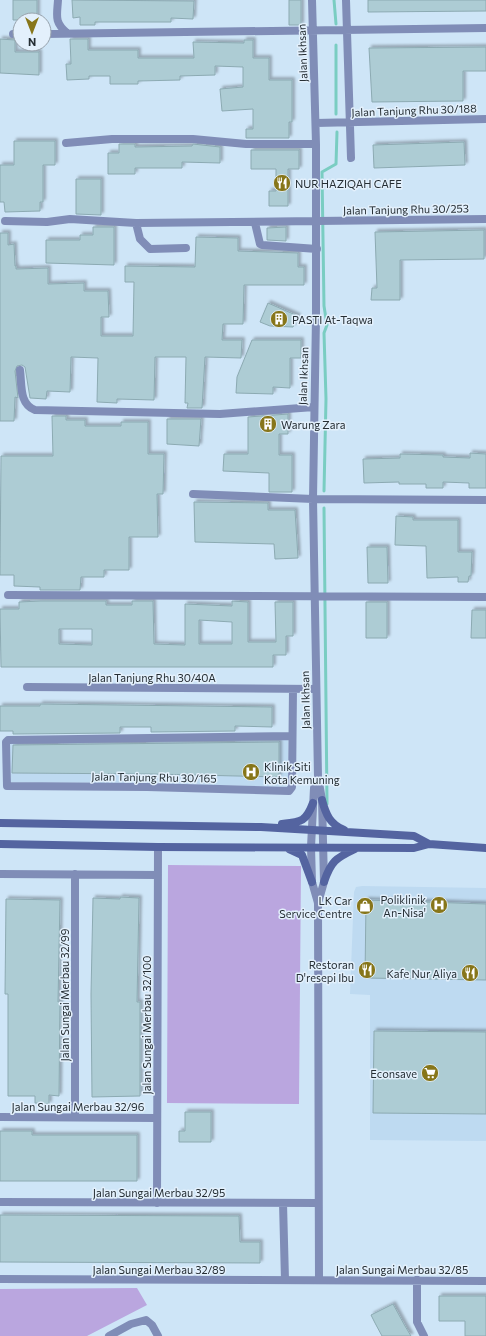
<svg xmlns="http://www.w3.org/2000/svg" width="486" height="1336" viewBox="0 0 486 1336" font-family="Commissioner,sans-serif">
<defs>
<filter id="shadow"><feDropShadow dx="2.5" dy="-2.5" stdDeviation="1" flood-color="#0004"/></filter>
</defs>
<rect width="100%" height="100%" fill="#cee5f7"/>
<path fill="#bedaf1" d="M288 740V787L152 783 11 782 10 743Z
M362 886 486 888V1141L370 1140V995L350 994 354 892 356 887Z"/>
<path fill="#baa6df" d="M168 865 301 866 299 1104 167 1103Z
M137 1288 147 1305 87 1336H0V1289Z"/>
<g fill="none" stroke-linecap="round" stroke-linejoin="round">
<path stroke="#7acdc2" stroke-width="3" d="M334 0 336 24
M336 114V45
M324 491 326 399 324 333 327 325 324 306 322 172 336 164 337 132
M324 508 327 804"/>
</g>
<path fill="#adccd4" stroke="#8caab2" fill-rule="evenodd" filter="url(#shadow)" d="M13 0H37V20H13Z
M72 0 194 1 193 19 171 18V22H95V25H80V17L73 18Z
M289 0H301V25H289Z
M368 0H486V11L368 12Z
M0 39 15 40V52H39V75L0 73Z
M70 39H88V50H138V58H194L193 42 244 43V40H253V58H269V80H292V122H289V138H246V129H253V109L222 111 220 89 243 87V67L215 66V75L180 76V80L138 81V84H110V76H89V79L67 80 66 64H71Z
M486 47V71H463V101L372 102 369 48Z
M14 141H55V165H43V202H40V211L5 212 4 202H0V165H14Z
M464 142 465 165 374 168 373 145Z
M119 144H135V147L192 146 193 144 220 147V163L182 162V168H135V174H108V153H119Z
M251 150H299V169H288V206H269V191H276V169H251Z
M76 179H101V215L76 214Z
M93 227H114V265L46 263V240H80V235H93Z
M286 227V241L267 240V228Z
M484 230V259L400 260V300H371L372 288H377L375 232Z
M0 233H8V245L14 244 15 266H16V269L48 268V284L84 283V291H108L109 317H101V336H133L134 282H125V266L195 267 196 237 238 238V251L298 253V267H304V285H244L243 324H223L222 340H242L241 358 205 357 202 408H187L188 403H185L186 357H155L154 400 117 399V403L97 402 98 358 71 357 70 392 47 391 46 399 30 398 25 367 22 365 17 366 15 371 18 398 15 397 14 421H0Z
M268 303 298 316 293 327 270 326 260 322Z
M252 340H301V358H290V388L273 387V394L236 393 237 377Z
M288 414V434H279V455H292V492H269V473L223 471 224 454H248V417Z
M52 416H66V420H85V426H121V422H148V454H164L163 494H157L158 537H129V570H104V577H81L80 590H40V587L14 586V575H0L1 456H53Z
M167 419H201L199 446 167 444Z
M470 453 486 454V488H469V483L443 482V488H426V484H399V482L364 483 363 459 400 458V454L443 455V457L470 458Z
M194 502 268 503V510H295L298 558 275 559 274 544 195 542Z
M396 516 413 517V520H458V552H472L471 576H469L468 582H458V577L427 578 426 546 395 545Z
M367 547H387L388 583H368Z
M40 601H106V605H132V601H153L154 644 185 645V604L232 606V601L248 602V642H276L275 602H293V636H286V655H273V667H1L0 609H19V602ZM199 620 232 622V644H199ZM59 629H92V645L59 644Z
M366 602H387V638H366Z
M472 610H486V638H471Z
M40 704 272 707V727L235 726V731L151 732V727H120V733L13 734V731H0V706H40Z
M279 742V777L152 774 12 773 13 745Z
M120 897 139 898 137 1002H140V1096L92 1097 91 994 93 898 120 899Z
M6 899 60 900 58 1002H60L59 1096 49 1095V1104L35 1103V1096H8V994H5Z
M366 900 486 904V980L365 978Z
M374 1031 486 1032V1114L373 1113Z
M185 1112H211V1142H179V1131H185Z
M0 1131H32V1135H137V1181H0Z
M0 1215 239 1216 240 1242H260V1263L0 1262Z
M439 1296H486V1336H465V1321H439Z
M393 1304 405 1326 411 1336H382L375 1323 371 1315Z"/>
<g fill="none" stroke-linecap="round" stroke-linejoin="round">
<path stroke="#808db7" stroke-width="8" d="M58 0C57 16 54 22 67 33
M312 0 316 144V317L313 499 318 777 322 800 324 882 318 903
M346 0 351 158
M13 34H20
M44 34 486 28
M316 123 486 119
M66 143 112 139H193L246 144H316
M5 221 47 222 70 219 136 223 140 239 150 249 186 248
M136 223 486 219
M255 223 260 244 262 245 317 249
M20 370C22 385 19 404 35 410L220 414 314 407
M193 494 313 499 486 500
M8 595 486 597
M27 687 316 689
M292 736 8 740 6 742 7 786 147 787 289 791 292 787 293 689
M318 778 314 788 311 847 312 882 318 903 319 1280
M0 874 158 875
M75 874V1117
M0 1117 156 1118
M0 1202 318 1203
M157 1203 158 847
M283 1203 285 1280
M0 1279 486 1281
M417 1280V1322L424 1336
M109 1336 131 1324 146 1320 152 1325 158 1336"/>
<path stroke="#5464a0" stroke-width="8" d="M322 800C326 815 330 824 344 830
M0 823 261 827 414 836 429 844
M282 824C301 822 306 822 313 803
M0 844 158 847 414 848 429 844 486 848
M289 849 302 855 312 882
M324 882C331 861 336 858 355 849"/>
</g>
<defs>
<symbol id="restaurant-disc" viewBox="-11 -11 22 22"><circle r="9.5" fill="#87761a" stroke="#e3f0fc"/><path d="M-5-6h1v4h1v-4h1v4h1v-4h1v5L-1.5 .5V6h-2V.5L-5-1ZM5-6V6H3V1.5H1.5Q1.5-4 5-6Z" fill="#fff"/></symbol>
<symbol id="building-disc" viewBox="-11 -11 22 22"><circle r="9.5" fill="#87761a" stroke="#e3f0fc"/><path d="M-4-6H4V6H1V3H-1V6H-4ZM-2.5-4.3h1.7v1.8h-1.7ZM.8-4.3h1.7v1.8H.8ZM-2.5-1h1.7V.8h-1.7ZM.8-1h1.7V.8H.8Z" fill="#fff"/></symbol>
<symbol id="hospital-disc" viewBox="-11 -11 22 22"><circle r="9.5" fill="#87761a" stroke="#e3f0fc"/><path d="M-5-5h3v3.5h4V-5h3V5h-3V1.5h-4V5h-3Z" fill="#fff"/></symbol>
<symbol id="shop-disc" viewBox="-11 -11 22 22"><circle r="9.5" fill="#87761a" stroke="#e3f0fc"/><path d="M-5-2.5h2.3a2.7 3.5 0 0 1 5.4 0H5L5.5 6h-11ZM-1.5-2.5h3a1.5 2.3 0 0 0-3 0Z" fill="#fff"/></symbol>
<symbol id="supermarket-disc" viewBox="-11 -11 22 22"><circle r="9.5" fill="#87761a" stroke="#e3f0fc"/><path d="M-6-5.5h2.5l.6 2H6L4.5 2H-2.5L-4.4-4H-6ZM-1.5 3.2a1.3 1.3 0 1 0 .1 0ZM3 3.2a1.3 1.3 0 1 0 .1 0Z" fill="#fff"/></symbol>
</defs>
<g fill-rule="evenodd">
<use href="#restaurant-disc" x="272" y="173" width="20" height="20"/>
<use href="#building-disc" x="269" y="309" width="20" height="20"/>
<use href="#building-disc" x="258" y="414" width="20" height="20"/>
<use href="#hospital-disc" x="241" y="762" width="20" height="20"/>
<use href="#hospital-disc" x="429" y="895" width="20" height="20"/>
<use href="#shop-disc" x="355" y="896" width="20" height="20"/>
<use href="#restaurant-disc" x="357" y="960" width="20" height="20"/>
<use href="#restaurant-disc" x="460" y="963" width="20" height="20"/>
<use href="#supermarket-disc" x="420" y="1063" width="20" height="20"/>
</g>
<g text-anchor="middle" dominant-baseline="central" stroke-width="3" stroke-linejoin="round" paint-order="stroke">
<g font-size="11" fill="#252e34" stroke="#e3f0fc">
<text transform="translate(302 53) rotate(-92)">Jalan Ikhsan</text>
<text transform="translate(414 110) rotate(-2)">Jalan Tanjung Rhu 30/188</text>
<text transform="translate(406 209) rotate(-1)">Jalan Tanjung Rhu 30/253</text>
<text transform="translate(303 376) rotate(-88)">Jalan Ikhsan</text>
<text x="152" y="677">Jalan Tanjung Rhu 30/40A</text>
<text transform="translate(305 700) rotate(-91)">Jalan Ikhsan</text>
<text transform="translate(154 777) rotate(1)">Jalan Tanjung Rhu 30/165</text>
<text transform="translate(64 995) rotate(-90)">Jalan Sungai Merbau 32/99</text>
<text transform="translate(146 1025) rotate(-90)">Jalan Sungai Merbau 32/100</text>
<text x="78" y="1106">Jalan Sungai Merbau 32/96</text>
<text x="159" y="1192">Jalan Sungai Merbau 32/95</text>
<text x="159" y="1269">Jalan Sungai Merbau 32/89</text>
<text x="402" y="1269">Jalan Sungai Merbau 32/85</text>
</g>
<g font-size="11" fill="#252e34" stroke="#e3f0fc" text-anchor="end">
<text x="295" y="183" text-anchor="start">NUR HAZIQAH CAFE</text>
<text x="292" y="319" text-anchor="start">PASTI At-Taqwa</text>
<text x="281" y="424" text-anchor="start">Warung Zara</text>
<text x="264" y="766" text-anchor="start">Klinik Siti<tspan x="264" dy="13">Kota Kemuning</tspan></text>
<text x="426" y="899">Poliklinik<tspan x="426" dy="13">An-Nisa'</tspan></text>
<text x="352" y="900">LK Car<tspan x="352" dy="13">Service Centre</tspan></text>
<text x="354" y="964">Restoran<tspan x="354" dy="13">D'resepi Ibu</tspan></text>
<text x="457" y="973">Kafe Nur Aliya</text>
<text x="417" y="1073">Econsave</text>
</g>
</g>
<g transform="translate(32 32) rotate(180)"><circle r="19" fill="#e3f0fc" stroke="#97a2ac"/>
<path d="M0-3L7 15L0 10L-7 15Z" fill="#87761a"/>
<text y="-6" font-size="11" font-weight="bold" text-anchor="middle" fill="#252e34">N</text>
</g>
</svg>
